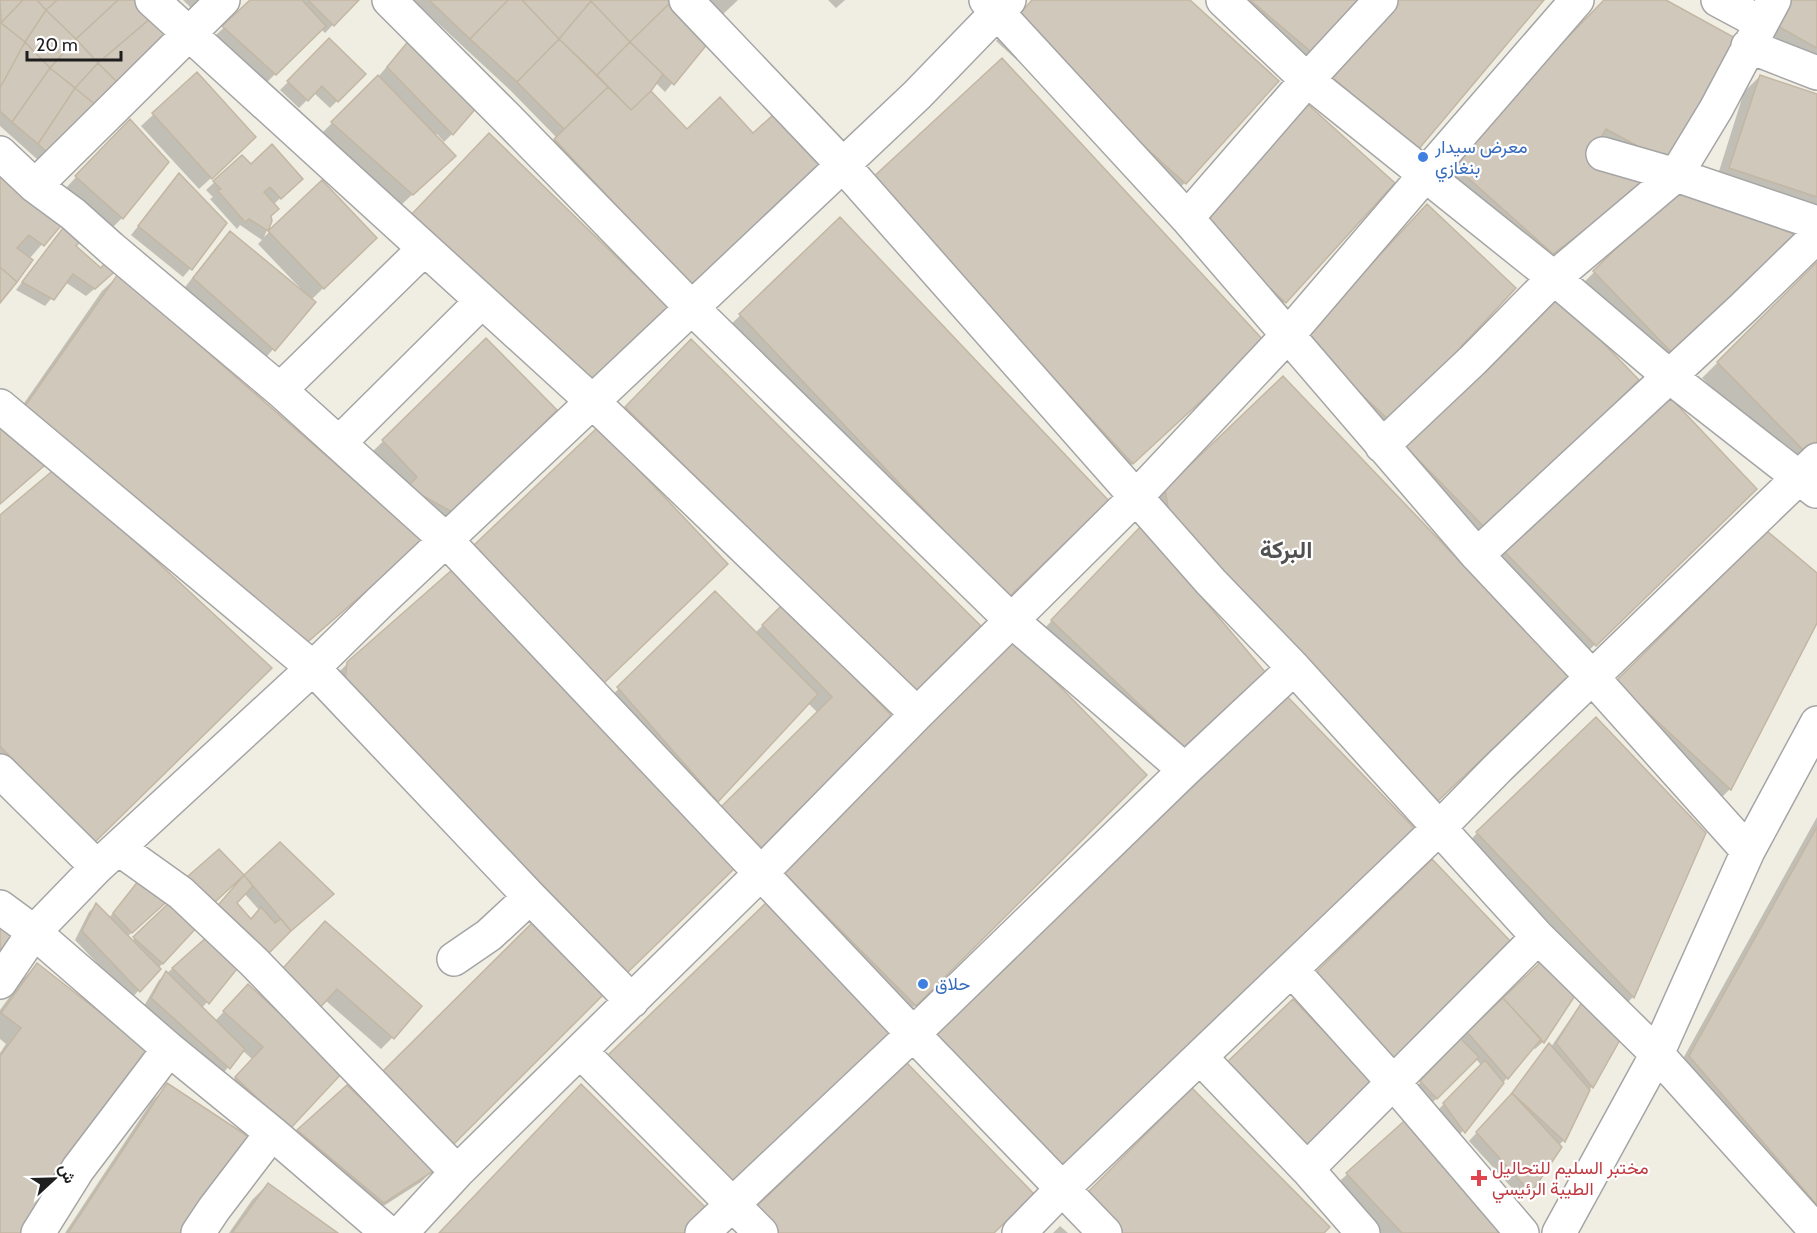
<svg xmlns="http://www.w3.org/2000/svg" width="1817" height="1233" viewBox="0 0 1817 1233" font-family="Cabin,Vazirmatn,sans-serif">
<rect width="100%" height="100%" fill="#f0eee3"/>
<path fill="#0003" fill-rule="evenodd" d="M0 0H141L47 168 0 126Z
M183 0H216L200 17Z
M252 0H357L325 33 321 29 263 86 212 39Z
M413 0H672L711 37 665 92 655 82 648 93 686 131 753 135 677 301 539 156 557 138 510 90Z
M705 0H738L720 17Z
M828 0H845L836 8Z
M1033 0H1188L1277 81 1170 199 996 41Z
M1229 0H1362L1300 70Z
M1398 0H1542L1416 149 1318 94Z
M1606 0H1663L1638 192 1537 269 1433 176Z
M1787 0H1817V66L1766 38Z
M330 40 364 74 330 108 314 93 299 108 280 90Z
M407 43 452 134 444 142 437 134 435 136 442 167 400 206 320 135 378 77Z
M197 74 243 149 199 189 141 126Z
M1760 76 1817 95V217L1715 184 1744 92Z
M1288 117 1285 302 1269 317 1181 236Z
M118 132 167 162 122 218 110 230 65 189Z
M242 157 251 166 293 186 273 205 269 216 271 221 264 237 322 182 375 238 311 300 314 302 262 362 182 291 218 245 230 233 298 290 300 288 258 244 262 240 240 225 237 229 210 199 213 197 206 190Z
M0 165 68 215 29 259 0 301Z
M179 175 225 223 190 269 183 277 131 235Z
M1678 190 1798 238 1660 373 1578 288Z
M855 196 1247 358 1116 479Z
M840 219 991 612 724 331Z
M1411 222 1390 421 1374 436 1288 355Z
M58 234 74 246 100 269 110 258 112 274 86 296 65 282 45 306 16 290Z
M1817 264V448L1794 471 1702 378Z
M118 276 407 557 286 661 51 458 0 504V420L11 422 102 291Z
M1556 296 1637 380 1470 544 1389 460Z
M486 340 555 410 437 528 367 457Z
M691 341 899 708 610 423Z
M1663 392 1755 489 1579 660 1486 564Z
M1166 490 1551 692 1422 816 1150 506Z
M0 517 78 857 0 777Z
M1126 544 1264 673 1172 766 1036 637Z
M1817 575V620L1730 789 1715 804 1600 699Z
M715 594 755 633 783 606 892 718 745 862 706 823 818 713 808 703 694 824 332 679 348 663 597 710Z
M1014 642 1145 775 900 1021 768 888Z
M1282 693 1060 1179 933 1031Z
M1817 817V1211L1675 1073Z
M1477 833H1704L1633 997 1617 1013 1462 849Z
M280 844 332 894 281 939 207 919 236 885 234 883 206 909 180 886 219 851 244 877ZM244 893 260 911 250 920 234 903Z
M139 880 163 903 127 937 132 941 172 902 196 926 131 999 75 940 89 912 96 905 109 918Z
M313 934 393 1037 381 1049 325 1000Z
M208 938 238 965 202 1008 215 1021 248 986 289 1128 224 1090 252 1059 242 1050 221 1076 144 1006 159 980Z
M1546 959 1574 994 1543 1042 1535 1049 1533 1047 1456 1139 1436 1112 1481 1065 1476 1059 1429 1106 1413 1090 1460 1040Z
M37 965 0 1233V1053L6 1044 0 1039V1010L22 980Z
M1584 1001 1619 1038 1592 1087 1587 1092 1563 1141 1559 1145 1561 1147 1530 1192 1523 1200 1469 1141 1505 1102 1542 1053 1549 1045 1551 1047 1577 1009Z
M168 1085 193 1233H65L152 1101Z
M347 1087 433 1170 421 1182 371 1214 286 1142Z
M1420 1108 1513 1233H1368L1331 1189Z
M268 1184 336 1233H229L252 1200Z
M1060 1226 1068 1233H1053Z"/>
<path fill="#d0c8bb" stroke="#c3b7a3" stroke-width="1.5" d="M0 0H23L1 23Z
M23 0H37L46 10 25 42 1 23Z
M37 0H57L46 10Z
M57 0H118L76 39 46 10Z
M118 0H143L158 12 98 63 76 39Z
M250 0H302L326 26 276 75 222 26Z
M308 0H359L334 26Z
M429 0H508L470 39Z
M508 0H522L559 39 517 82 470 39Z
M522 0H590L591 1 559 39Z
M592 0H673L630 42 591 1Z
M673 0 713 37 674 85 630 42Z
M1032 0H1190L1279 81 1186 184 1010 25Z
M1250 0H1364L1316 56Z
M1398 0H1544L1418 150 1333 78Z
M1604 0H1666L1737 39 1669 163 1606 129 1589 158 1655 177 1553 254 1448 160Z
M1791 0H1817V48L1776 25Z
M591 1 630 42 597 75 559 39Z
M46 10 76 39 50 68 25 42Z
M158 12 181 35 124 89 98 63Z
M1 23 25 42 0 88V24Z
M415 33 484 99 453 135 387 67Z
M329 38 366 74 338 102 322 86 308 101 287 81Z
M76 39 98 63 75 88 50 68Z
M559 39 608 87 564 129 517 82Z
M25 42 50 68 12 122 0 111V88Z
M630 42 663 74 651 91 631 110 597 75Z
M1002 58 1265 342 1133 464 870 180Z
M98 63 124 89 103 111 75 88Z
M50 68 75 88 38 144 12 122Z
M197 72 256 137 212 179 152 113Z
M378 75 456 156 413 195 331 122Z
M1760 75 1817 94V197L1729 168Z
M608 87 631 110 651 91 687 129 720 97 753 133 773 115 821 165 693 287 554 139Z
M75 88 103 111 56 161 38 144Z
M1303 100 1395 183 1286 303 1195 219Z
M130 119 169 162 123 219 75 176Z
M489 133 669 308 588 391 409 217Z
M272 144 303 179 281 199 270 187 264 192 279 209 271 216 272 221 268 231 249 219 245 222 217 190 221 189 213 181 242 155 251 164Z
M0 163 70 215 44 246 29 235 17 248 33 260 17 282 0 267Z
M179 173 227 223 192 270 138 226Z
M322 180 377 238 324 289 268 231Z
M1678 188 1801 237 1677 358 1593 271Z
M1427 204 1516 288 1391 422 1302 339Z
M840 217 1109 501 1008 598 739 314Z
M66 224 83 238 76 246 101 268 110 256 121 266 95 289 73 274 54 300 22 282Z
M230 231 316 302 275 351 193 278Z
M1817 262V450L1810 457 1717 362Z
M0 267 17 282 0 303Z
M118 274 424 541 303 646 25 406Z
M1556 294 1639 380 1487 530 1403 444Z
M486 338 557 410 454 513 407 487 417 477 382 440Z
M691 339 981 626 915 693 625 407Z
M1283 376 1569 676 1438 801 1170 520 1165 489Z
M1663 390 1757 489 1596 646 1501 548Z
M0 418 52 459 0 504Z
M598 427 728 564 604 683 473 546Z
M56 468 272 668 94 843 0 746V515Z
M1141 526 1266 673 1188 751 1051 620Z
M1767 531 1817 573V623L1731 790 1615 682Z
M453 569 736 867 627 973 344 691 347 662Z
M715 591 818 694 718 802 617 687Z
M783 604 894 718 762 848 721 807 832 697 762 625Z
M1014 640 1147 775 916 1006 782 871Z
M1282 691 1419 833 1077 1164 1060 1163 932 1029Z
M1596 717 1706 833 1634 998 1476 832Z
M1817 827V1205L1689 1056Z
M280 842 334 894 291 931 244 875Z
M219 849 244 875 215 902 187 877Z
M1432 859 1513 944 1390 1063 1309 979Z
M147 870 173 896 132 933 113 913Z
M244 875 253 886 237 903 251 919 261 907 275 923 281 919 291 931 264 958 214 910Z
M172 900 198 926 163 964 133 937Z
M767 902 894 1034 734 1188 607 1056Z
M96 903 161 969 140 992 82 931Z
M325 921 422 1006 394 1039 337 989 317 1011 277 975Z
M534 921 605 993 450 1148 379 1075Z
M0 927 14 937 0 958Z
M208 936 240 965 209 1004 172 968Z
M1546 957 1576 994 1544 1043 1503 998Z
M37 963 155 1055 30 1233H0V1056L21 1028 1 1013Z
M166 971 245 1049 230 1069 151 998Z
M248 984 343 1072 290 1129 235 1077 263 1047 223 1011Z
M1503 998 1541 1039 1508 1079 1467 1032Z
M1293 999 1378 1088 1308 1155 1223 1066Z
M1584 999 1621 1038 1593 1088 1556 1043Z
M1460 1038 1479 1057 1437 1099 1420 1081Z
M1549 1043 1590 1090 1565 1142 1512 1093Z
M1485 1060 1504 1083 1465 1133 1443 1103Z
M906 1062 1034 1194 994 1233H777L754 1209Z
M167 1083 255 1141 195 1233H68Z
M581 1084 709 1211 685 1233H439Z
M347 1085 435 1170 384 1203 297 1130Z
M1192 1088 1330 1227 1324 1233H1119L1083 1197Z
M1512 1093 1562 1147 1531 1193 1476 1132Z
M1421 1106 1514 1233H1402L1346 1173Z
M268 1183 338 1233H232Z"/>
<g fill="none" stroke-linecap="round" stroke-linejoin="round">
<defs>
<path id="minor" d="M152 0 593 402 917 714
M389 0 506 117 692 308 1011 620 1185 770
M686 0 842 164 1211 582 1294 668 1538 937 1657 1054 1817 1232
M986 0 1187 218 1477 555 1592 677 1748 851
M1223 0 1307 80 1554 278 1669 376 1816 491
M1718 0 1761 23
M1748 46 1817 73
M0 153 35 186 73 214 111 248 280 390 446 540 913 1034 1105 1233
M1603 154 1676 175 1817 223
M35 186 223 0
M1187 218 1307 80 1381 0
M280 390 424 249
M0 406 313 668 530 897 632 1001
M339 443 481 302
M1382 446 1473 360 1554 278 1676 175 1716 109 1774 0
M1477 555 1743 308 1817 236
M0 771 97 867
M118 848 181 893 254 962 457 1172
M0 907 34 932 169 1049 272 1133 388 1233
M454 959 489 935 530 897
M1292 970 1393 1082 1522 1233
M0 982 34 932 97 867 313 668 379 603 917 95 1009 0
M581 1052 761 1233
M1201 1058 1307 1169
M38 1233 78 1169 169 1049
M198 1233 214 1209 272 1133
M401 1233 457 1172 762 872 917 714 1135 498 1288 335 1426 174 1577 0
M702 1233 913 1034 1185 770 1294 668
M1019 1233 1062 1189 1439 828 1499 767 1817 460
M1363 1233 1307 1169 1538 937
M1559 1233 1657 1054 1748 851 1817 723"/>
</defs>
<use href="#minor" stroke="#a5a5a5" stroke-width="36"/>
<use href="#minor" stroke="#fff" stroke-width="33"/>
</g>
<g fill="#3f7fe0" stroke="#fff" stroke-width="2">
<circle cx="1423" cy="157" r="6"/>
<circle cx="923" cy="984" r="6"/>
</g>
<path fill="#e0444e" stroke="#fff" stroke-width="2" d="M1476 1169h6v6h6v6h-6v6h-6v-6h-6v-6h6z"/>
<g text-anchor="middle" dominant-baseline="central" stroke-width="4.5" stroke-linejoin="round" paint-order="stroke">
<g font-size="18" fill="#366cbe" stroke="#fff" text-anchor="start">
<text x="1435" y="147">معرض سيدار<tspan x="1435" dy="21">بنغازي</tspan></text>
<text x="935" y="984">حلاق</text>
</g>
<g font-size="18" fill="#be3a42" stroke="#fff" text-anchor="start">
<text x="1492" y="1168">مختبر السليم للتحاليل<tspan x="1492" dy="21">الطيبة الرئيسي</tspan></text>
</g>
<g font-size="24" font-weight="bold" fill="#515151" stroke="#fff">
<text x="1286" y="549">البركة</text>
</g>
</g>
<g transform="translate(54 1179) rotate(68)" stroke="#ffffff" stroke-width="4.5" paint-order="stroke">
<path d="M0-4.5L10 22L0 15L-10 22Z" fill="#1e1e1e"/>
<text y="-9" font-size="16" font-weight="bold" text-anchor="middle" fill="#1e1e1e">ش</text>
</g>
<path d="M27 51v9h94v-9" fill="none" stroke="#1e1e1e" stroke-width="3"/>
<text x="36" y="51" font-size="18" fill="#1e1e1e" stroke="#ffffff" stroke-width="4.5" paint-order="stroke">20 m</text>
</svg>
